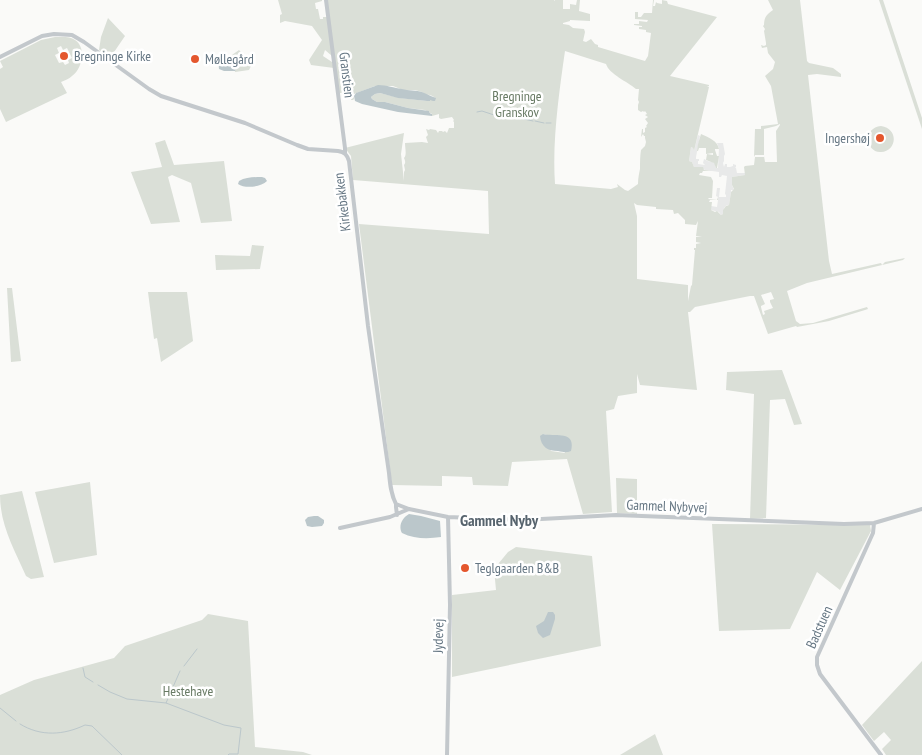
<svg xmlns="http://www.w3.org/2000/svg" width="922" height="755" viewBox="0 0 922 755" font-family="'PT Sans Narrow',sans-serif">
<rect width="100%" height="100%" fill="#fafaf8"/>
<path fill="#e8e9e9" d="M698 135 700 136 696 157V159H699V161H698V164L705 165 703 163 704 159 706 160 707 161 713 162 715 164 716 168H718L719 148 717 143H723L725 154 724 156V162V161L723 163 724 167 725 164H727V167H730L733 166V164L736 165V167L735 168H736L737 173H745V175L732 177V185L734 190H731V192L729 205H727L724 208 723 214 721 215 719 212 711 210V206L717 207 718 200V197L716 196 717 188H720L719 197H726V195L725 194 727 176 722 175 721 177H719V172L705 170 703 169V167H694L692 162 689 161 691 147 693 148 694 151Z"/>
<path fill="#dadfd7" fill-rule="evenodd" d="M278 0H322V1L315 3 316 9H318L320 19H323V17H327L332 56 325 50 323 56 332 62 334 68 311 65 309 60 322 40 312 26 285 21 280 23V15L282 14Z
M327 0H554L555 1V0H563V9H570V4L576 5 577 0H580L579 11 590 14V21L570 20V21L563 23V24L569 25 573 28 584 29 585 32 583 41 586 42 591 39 595 44 598 45V47L645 61 648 56 651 33 646 32V30L639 29V27H642V26L634 25V24H639V21L647 22 648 20 635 19V12H638V17H641L644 13H652L653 0H654L653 6H655L656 2 657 3 662 4V0L667 1 668 4 717 17 670 76 709 85V86H707L709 87 694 151 693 148 691 147 689 161 692 162 694 167H703L704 170 712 171H703L702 173H700L699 175 711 177 713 181 712 198H709L708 199 717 200 718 197V200H710L709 202H712L711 210 715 212 717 211 721 215 723 214V210L726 206 729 205 731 192 734 189 732 185V177L745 175 744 167 745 166 754 165 755 157H764V156L765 162H777L776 131 780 125V124L776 126 764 129V155H755L754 157 755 129H761V126L778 124 771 86 765 76 773 69 775 62 768 53 767 47 762 48 761 45 764 46 766 45V43L764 31 765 29 763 26 764 25C764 17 767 14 773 10L768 0H800L807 61 809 63 833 68 841 74V77L817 74 808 75 829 261 832 274 881 263 882 265 885 262 905 258 903 260 807 283 787 291 796 321 800 324 813 323 867 307 868 309 865 310 829 321 797 327 796 326 768 334 754 296H750L695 307 690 312H688L697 390 640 385 637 374V393L618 396 614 409 606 411 612 512 583 514 567 459 512 462 508 486 473 485 472 477 442 476V486L392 485 359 224 489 234 488 191 353 180 351 156 345 148 404 133 401 154 404 181V172L405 170 404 165C406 163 405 160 404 158 407 155 405 148 405 143L422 142 428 143 426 137 428 135 426 129 429 130 430 129 436 130 438 133 439 131H442L443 132 445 131 447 133 449 128H454V122L453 121 454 120 452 117 441 119 439 118V114L432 116V114L425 110 408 108 385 102H377L372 99 371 97 375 94 380 93 400 98 427 101H430V100H435V98C433 96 429 94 427 95L422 92 415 90H403L393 86H375L354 94V99L353 100H351V97L347 93H345V91L343 93H339ZM565 51 606 64C609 74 628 82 636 89H639L638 100 639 102 638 105V110L641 112 643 111 644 112 645 111 647 114 645 115 648 117 645 119 648 123 646 126 647 127 645 128V132L643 133V129H642L641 137 643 134 644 136H645V138L646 142 645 146 641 150C640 156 640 162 640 169 639 174 638 178 638 184L628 191 625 190 617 184 618 187 611 189 555 184C552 142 559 93 565 51ZM634 203 637 205 656 207V209L673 210 674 214 678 213 685 220V224L696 225 698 221 696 236 702 237H696V242L701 243 696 244V248H694V250H695L692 285 691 286 688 301V285L637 279V216ZM771 292 774 299 770 300V302L773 308 764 311 765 314 763 315 761 307V306L765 304 761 295ZM543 434 551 436 558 435 565 453 551 451Z
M879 0H883L922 118V129Z
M108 18 125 36 110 58 99 50 101 37Z
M55 37C62 37 70 36 75 40 87 48 82 69 72 76 69 79 65 80 61 82L67 93 6 122 0 109V69L3 67 0 61 41 40ZM61 46 63 50 67 48 72 58 68 60 69 63 65 65 63 62 59 63 55 55 59 53 57 48Z
M239 50 252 64 249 70 235 72 232 55Z
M881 126C900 129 896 152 881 152 866 153 862 128 881 126Z
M701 134C708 137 718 141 719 149H715V150L717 156H719L717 168H716L714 163 706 160 707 154 713 155V153L706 154V148H699L698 151H697L698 144Z
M165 140 174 165 224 161 232 221 201 223 191 183 172 175 168 177 180 222 151 224 131 172 162 167 155 143Z
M252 245 264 246 260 269 216 270 215 255 250 256Z
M7 288H12L21 361 11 362Z
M148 292H187L193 341 161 362 157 338 154 339Z
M782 370 802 424 794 425 785 399 770 400 766 518 750 519 754 394 726 390 727 372Z
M616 478 637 479V514L617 513Z
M90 482 97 555 54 563 35 492Z
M22 491 44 577 31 579 26 576C14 549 0 525 0 495Z
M712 524 870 525 871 531 840 590 817 572 790 629 719 631Z
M516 547 592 556 601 646 452 677V595L496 590 494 569 508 552Z
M208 614 248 621 255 747 303 752 312 755H0V695L34 680 114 658 125 646 202 620Z
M922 661V755H886L882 749 891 740 884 732 874 741 862 725Z
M655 734 663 755H620Z"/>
<path fill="#bbc7cb" d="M229 56C235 59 238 65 235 71H224L219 69C218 61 220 56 229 56Z
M378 85C387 85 394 88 402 89 408 91 417 90 422 92 427 94 430 96 436 98L435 101H433L430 100V101H427L398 98 380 93 375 94 371 97 372 99 377 102H385L408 108 429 111V112L431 114H432V116L398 112 362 104 355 101 354 96 356 93Z
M262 177 265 178 267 181C261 187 245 189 238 184L239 181C246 177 254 177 262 177Z
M543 434C556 437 576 430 571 451 566 453 563 452 558 451 548 451 541 447 540 436Z
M409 514 421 516 440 521 441 537C428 539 414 539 402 533 398 526 402 518 409 514Z
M314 516H318L324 520V523L322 526 312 527 307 526 305 520 308 517Z
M548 612H553L555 615V619L550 635 543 638 538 633 536 626 544 621Z"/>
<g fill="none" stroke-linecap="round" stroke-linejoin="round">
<path stroke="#bbc7cb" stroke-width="1" d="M477 112 482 111 497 116
M500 116H509
M511 117 521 118
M524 119 533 121
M535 121 544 123
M546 123H551
M184 666 197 649
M83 668 85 677 93 682
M180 671 166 703 224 725 241 728 238 754H229L228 755
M98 685 110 692 127 699 166 703
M0 708 16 721
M20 724C41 737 64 735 85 725L92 726 122 755"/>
<path stroke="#c3c8cc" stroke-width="4" d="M326 0 345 148V153
M0 57 42 36 54 34 72 35 84 42 149 89 161 96 245 123 297 145 308 149 338 151C345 152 347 155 349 161L368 326 389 473C390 484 391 495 396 504V507L397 515
M396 504 409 509 448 517 523 520 616 515 844 524 874 523 922 509
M874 523 873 533 817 657V665L820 674 881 755
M340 528 390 517 409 509
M447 755 450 605 448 517"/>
</g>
<g fill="#e4572e" stroke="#fff" stroke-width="2">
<circle cx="64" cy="56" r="5"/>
<circle cx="195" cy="59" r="5"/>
<circle cx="880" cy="138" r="5"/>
<circle cx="465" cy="568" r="5"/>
</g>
<g text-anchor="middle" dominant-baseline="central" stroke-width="5" stroke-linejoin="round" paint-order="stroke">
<g font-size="14" fill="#657683" stroke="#fff" text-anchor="start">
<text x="74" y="56">Bregninge Kirke</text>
<text x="205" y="59">Møllegård</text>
<text x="870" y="138" text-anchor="end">Ingershøj</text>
<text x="475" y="568">Teglgaarden B&amp;B</text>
</g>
<g font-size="14" fill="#657683" stroke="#fff">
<text transform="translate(347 75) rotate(83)">Granstien</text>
<text transform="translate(342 202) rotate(-97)">Kirkebakken</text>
<text transform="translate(667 506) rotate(2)">Gammel Nybyvej</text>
<text transform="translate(819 627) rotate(-66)">Badstuen</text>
<text transform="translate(438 636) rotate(-89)">Jydevej</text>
</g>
<g font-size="14" fill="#687a64" stroke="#fff">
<text x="517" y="96">Bregninge<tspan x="517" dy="16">Granskov</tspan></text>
<text x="188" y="691">Hestehave</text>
</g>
<g font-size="16" font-weight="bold" fill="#57646e" stroke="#fff">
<text x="499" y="520">Gammel Nyby</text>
</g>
</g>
</svg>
